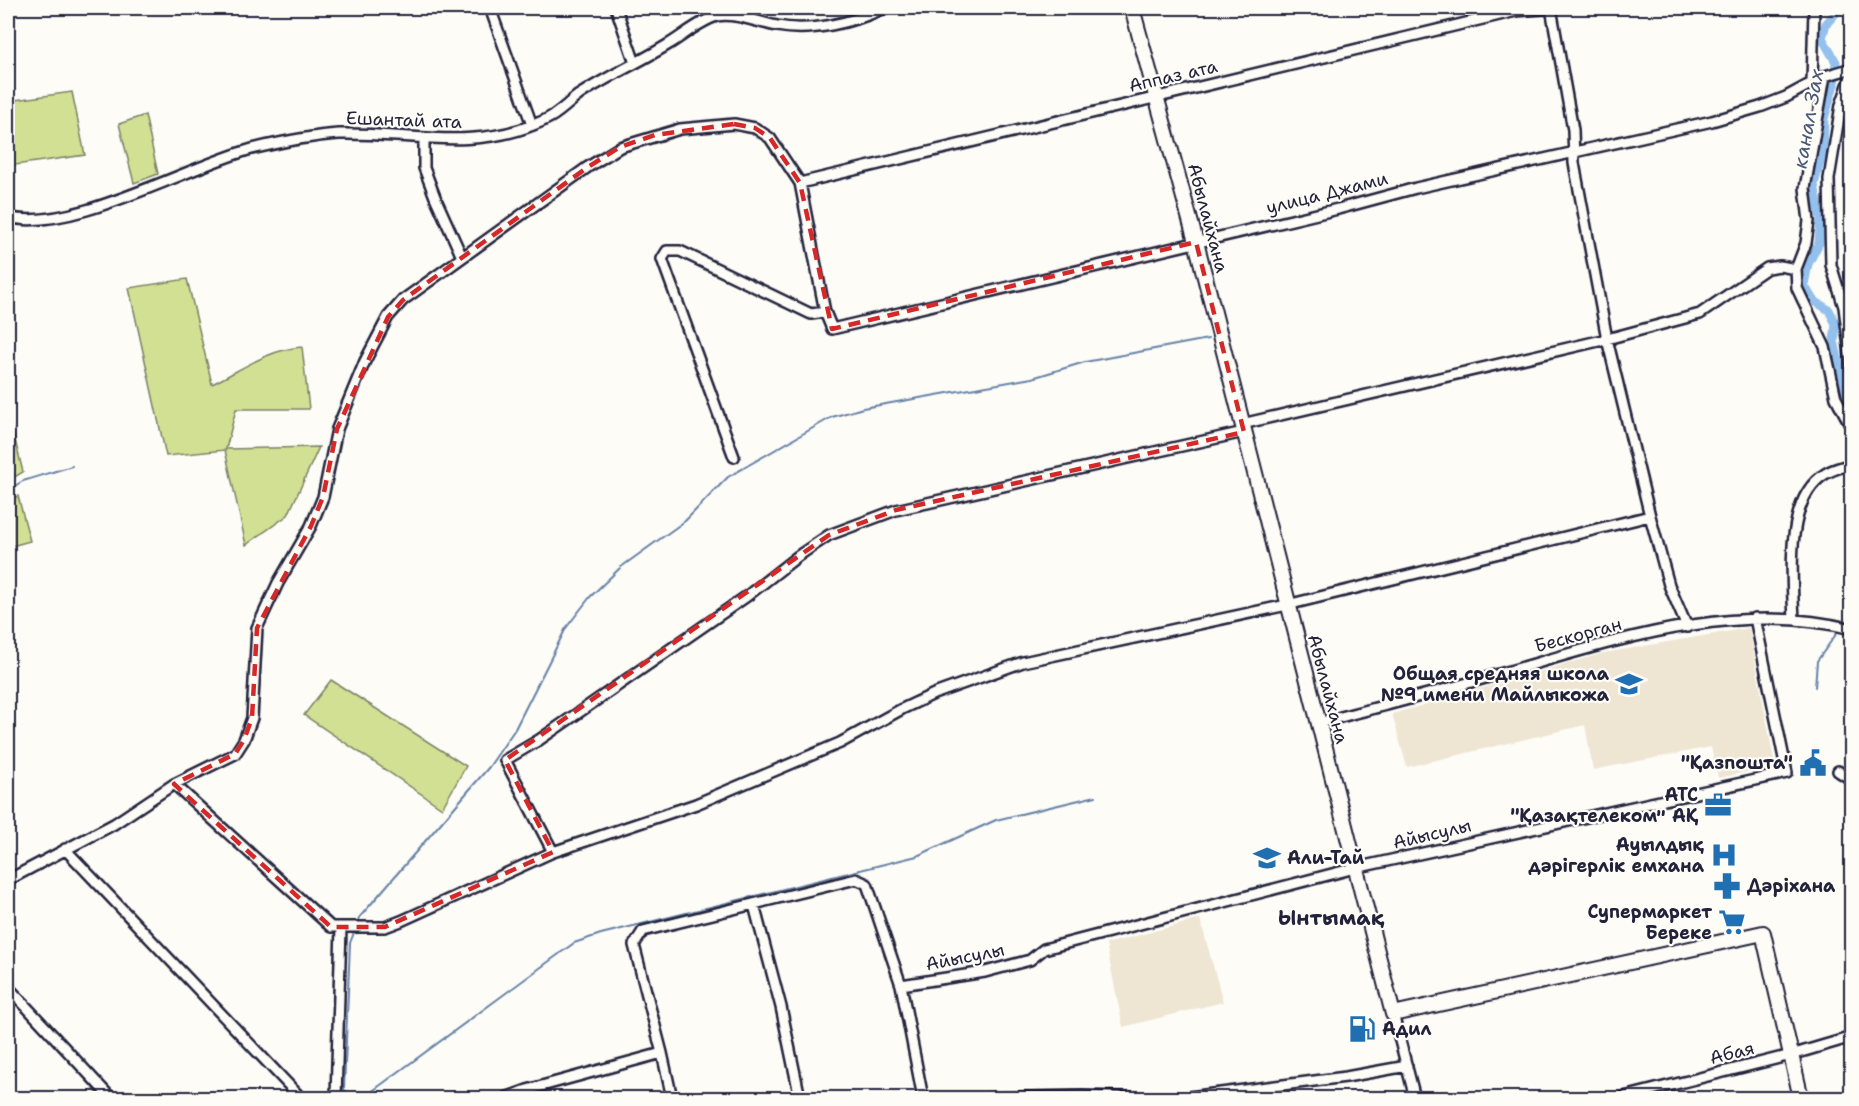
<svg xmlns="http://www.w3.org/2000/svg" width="1859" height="1106" viewBox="0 0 1859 1106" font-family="'Shantell Sans',sans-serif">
<rect width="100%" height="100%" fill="#fdfcf7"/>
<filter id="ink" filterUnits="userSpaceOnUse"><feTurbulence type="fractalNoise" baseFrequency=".0167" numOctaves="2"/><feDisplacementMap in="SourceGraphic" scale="12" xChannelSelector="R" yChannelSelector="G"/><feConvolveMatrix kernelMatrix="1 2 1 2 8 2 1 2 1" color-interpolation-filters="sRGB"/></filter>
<g filter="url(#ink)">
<path fill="#eee5d3" d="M1749 628 1775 766 1718 778 1711 747 1593 770 1585 725 1407 767 1392 714 1604 653Z
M1200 919 1223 1002 1123 1027 1106 944Z"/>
<path fill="#d1e093" stroke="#7a8167" stroke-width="1.5" d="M72 92 85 155 8 166V101Z
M145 115 158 174 134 183 119 124Z
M187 279 212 384C241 370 269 349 302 347L309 409H236L226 449 319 447 288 515 246 545 225 450 166 456 129 288Z
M8 412 23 472 8 481Z
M18 496 30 541 8 547V500Z
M331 680 466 766 442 808 304 715Z"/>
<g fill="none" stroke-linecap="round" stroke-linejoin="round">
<path stroke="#6681a6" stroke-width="2" d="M8 490 23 481 72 466
M1846 621 1852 613
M1815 687 1817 661 1837 633
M357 925 359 918 489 767 515 729 566 628 590 597 621 567 685 521 728 477 832 417 863 408 1032 378 1085 362 1208 339
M351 1098 344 1089 350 943 355 930
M363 1098 574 943 601 934 917 856 996 820 1096 796"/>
<path stroke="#94c0ed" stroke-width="9" d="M1840 8 1826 24 1822 38 1836 62 1834 84 1824 119 1823 150 1814 185 1821 218 1819 243 1808 264 1804 285 1813 300 1829 310 1836 324 1834 341 1847 396 1852 406"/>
<defs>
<path id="street" d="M490 8 532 125
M616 8 635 63
M1551 8 1573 130 1574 163 1607 339 1650 516 1669 585 1687 627
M1852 74 1841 105 1829 179 1831 265 1844 307 1852 371
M1825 76 1805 188 1809 221 1806 243 1796 269 1797 288 1825 347 1836 398 1852 428
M1812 83 1814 8
M424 139V168L435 197 462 257
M800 183 1516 11 1555 8
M8 217C69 234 188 166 252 149 281 142 309 136 339 134 405 132 468 151 533 125 541 122 551 118 558 112 565 107 572 100 579 95 608 76 640 62 669 44 684 35 700 21 717 16 734 12 760 23 777 26 811 33 854 22 885 8
M1242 424 1607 339 1700 314 1767 268 1780 266 1796 269
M734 457 662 259 667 251H680L811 314 825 312
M1794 619C1792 578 1784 499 1825 474 1832 469 1843 467 1852 464
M1318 723C1378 707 1439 692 1499 674 1612 642 1733 599 1852 629
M1838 771 1852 780
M174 784 331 927H385L401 921 553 852 696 804 755 779 840 743 902 709 934 694 1023 662 1287 605 1650 516
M65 849 301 1098
M553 852 505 760 539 740 747 596 798 556 829 535 896 510 1244 432
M8 880 114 824 174 784 235 754 244 740 252 718 257 628 278 583 311 526 323 497 337 429 365 361 388 317 403 300 588 167 620 147 680 129 734 124 755 128 770 138 800 183 825 312 832 329 1338 209 1416 188 1712 121 1760 107 1786 97 1825 76 1852 68
M754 905 781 1007 800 1098
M901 985 985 972 1030 960 1044 949 1355 868 1787 773 1755 618
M8 987 111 1098
M1393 1014 1415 1098
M336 1098 341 927
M505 1098 527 1090 662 1053
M672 1098 662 1053 634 945 643 931 856 879 867 884 901 985 923 1098
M989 1098 1082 1096 1146 1098
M1181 1098 1346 1077 1407 1066
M1620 1098 1791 1055 1852 1037"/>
<path id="secondary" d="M1132 8 1196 242 1393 1014 1763 933 1801 1098"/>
</defs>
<use href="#street" stroke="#22223b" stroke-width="14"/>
<use href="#secondary" stroke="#22223b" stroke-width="18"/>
<use href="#street" stroke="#fdfcf7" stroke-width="9"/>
<use href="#secondary" stroke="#fdfcf7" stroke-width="14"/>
</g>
</g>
<path fill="none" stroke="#d62828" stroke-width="4.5" stroke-dasharray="12 8" stroke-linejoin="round" d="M734 124 755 128 770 138 800 183 832 329 1196 242 1244 432 896 510 829 535 505 760 553 852 385 927H331L174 784 235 754 244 740 252 718 257 628 311 526 323 497 337 429 388 317 403 300 588 167 620 147 655 135Z"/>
<defs>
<symbol id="school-bare" viewBox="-9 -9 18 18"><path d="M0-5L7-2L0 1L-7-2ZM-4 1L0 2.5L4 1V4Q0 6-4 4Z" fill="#1f6fb2" stroke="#fdfcf7" stroke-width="2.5" paint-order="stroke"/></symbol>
<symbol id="civic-bare" viewBox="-9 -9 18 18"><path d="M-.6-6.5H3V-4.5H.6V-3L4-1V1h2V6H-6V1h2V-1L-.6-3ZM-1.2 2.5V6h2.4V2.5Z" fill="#1f6fb2" stroke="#fdfcf7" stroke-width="2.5" paint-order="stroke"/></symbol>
<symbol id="office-bare" viewBox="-9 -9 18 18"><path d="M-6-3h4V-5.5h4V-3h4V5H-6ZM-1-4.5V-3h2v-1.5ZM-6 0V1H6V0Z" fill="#1f6fb2" stroke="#fdfcf7" stroke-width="2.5" paint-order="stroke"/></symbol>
<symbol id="hospital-bare" viewBox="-9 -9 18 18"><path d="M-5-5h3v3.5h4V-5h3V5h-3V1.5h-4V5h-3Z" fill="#1f6fb2" stroke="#fdfcf7" stroke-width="2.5" paint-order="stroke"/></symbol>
<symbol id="pharmacy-bare" viewBox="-9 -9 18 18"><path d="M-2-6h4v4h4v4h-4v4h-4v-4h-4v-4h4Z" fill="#1f6fb2" stroke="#fdfcf7" stroke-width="2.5" paint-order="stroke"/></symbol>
<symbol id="supermarket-bare" viewBox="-9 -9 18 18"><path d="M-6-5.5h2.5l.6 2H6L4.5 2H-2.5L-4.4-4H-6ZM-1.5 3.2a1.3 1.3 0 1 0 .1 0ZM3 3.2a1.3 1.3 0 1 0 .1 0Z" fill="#1f6fb2" stroke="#fdfcf7" stroke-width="2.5" paint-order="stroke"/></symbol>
<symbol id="fuel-bare" viewBox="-9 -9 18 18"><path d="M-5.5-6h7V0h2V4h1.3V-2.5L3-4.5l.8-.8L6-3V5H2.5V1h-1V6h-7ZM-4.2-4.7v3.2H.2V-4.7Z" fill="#1f6fb2" stroke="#fdfcf7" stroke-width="2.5" paint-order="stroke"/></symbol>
</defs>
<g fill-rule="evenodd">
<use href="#school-bare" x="1610" y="665" width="38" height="38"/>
<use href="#civic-bare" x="1794" y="744" width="38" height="38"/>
<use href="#office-bare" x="1699" y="786" width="38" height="38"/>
<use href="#hospital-bare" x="1705" y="836" width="38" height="38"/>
<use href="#school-bare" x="1248" y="839" width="38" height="38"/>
<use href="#pharmacy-bare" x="1708" y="867" width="38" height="38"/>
<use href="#supermarket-bare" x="1713" y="903" width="38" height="38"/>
<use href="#fuel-bare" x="1343" y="1010" width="38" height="38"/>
</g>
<g text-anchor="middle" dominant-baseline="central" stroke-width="4.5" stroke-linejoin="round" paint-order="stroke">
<g font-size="18" fill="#22223b" stroke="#fdfcf7">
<text transform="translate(1173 76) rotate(-13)">Аппаз ата</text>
<text transform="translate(404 120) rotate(2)">Ешантай ата</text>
<text transform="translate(1327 193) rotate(-14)">улица Джами</text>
<text transform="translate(1208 218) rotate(75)">Абылайхана</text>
<text transform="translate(1578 635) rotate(-15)">Бескорган</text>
<text transform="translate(1328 689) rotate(75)">Абылайхана</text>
<text transform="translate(1432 834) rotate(-13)">Айысулы</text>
<text transform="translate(965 957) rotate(-11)">Айысулы</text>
<text transform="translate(1732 1053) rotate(-14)">Абая</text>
</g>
<g font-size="18" font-weight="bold" fill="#22223b" stroke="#fdfcf7" text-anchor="end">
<text x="1609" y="674">Общая средняя школа<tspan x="1609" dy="21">№9 имени Майлыкожа</tspan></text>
<text x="1793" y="763">"Қазпошта"</text>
<text x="1698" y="795">АТС<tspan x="1698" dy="21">"Қазақтелеком" АҚ</tspan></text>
<text x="1704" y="845">Ауылдық<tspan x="1704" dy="21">дәрігерлік емхана</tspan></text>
<text x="1287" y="858" text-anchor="start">Али-Тай</text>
<text x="1747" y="886" text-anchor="start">Дәріхана</text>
<text x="1712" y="912">Супермаркет<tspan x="1712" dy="21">Береке</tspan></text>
<text x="1382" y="1029" text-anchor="start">Адил</text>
</g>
<g font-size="20" font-style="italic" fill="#4a5979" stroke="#fdfcf7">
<text transform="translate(1808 119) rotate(-80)">канал Зах</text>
</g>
<g font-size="21" font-weight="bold" fill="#22223b" stroke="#fdfcf7">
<text x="1331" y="918">Ынтымақ</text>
</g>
</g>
<rect width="1859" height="1106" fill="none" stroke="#fdfcf7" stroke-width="30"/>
<rect x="15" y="15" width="1829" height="1076" fill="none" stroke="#22223b" stroke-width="2" filter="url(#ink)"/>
</svg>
